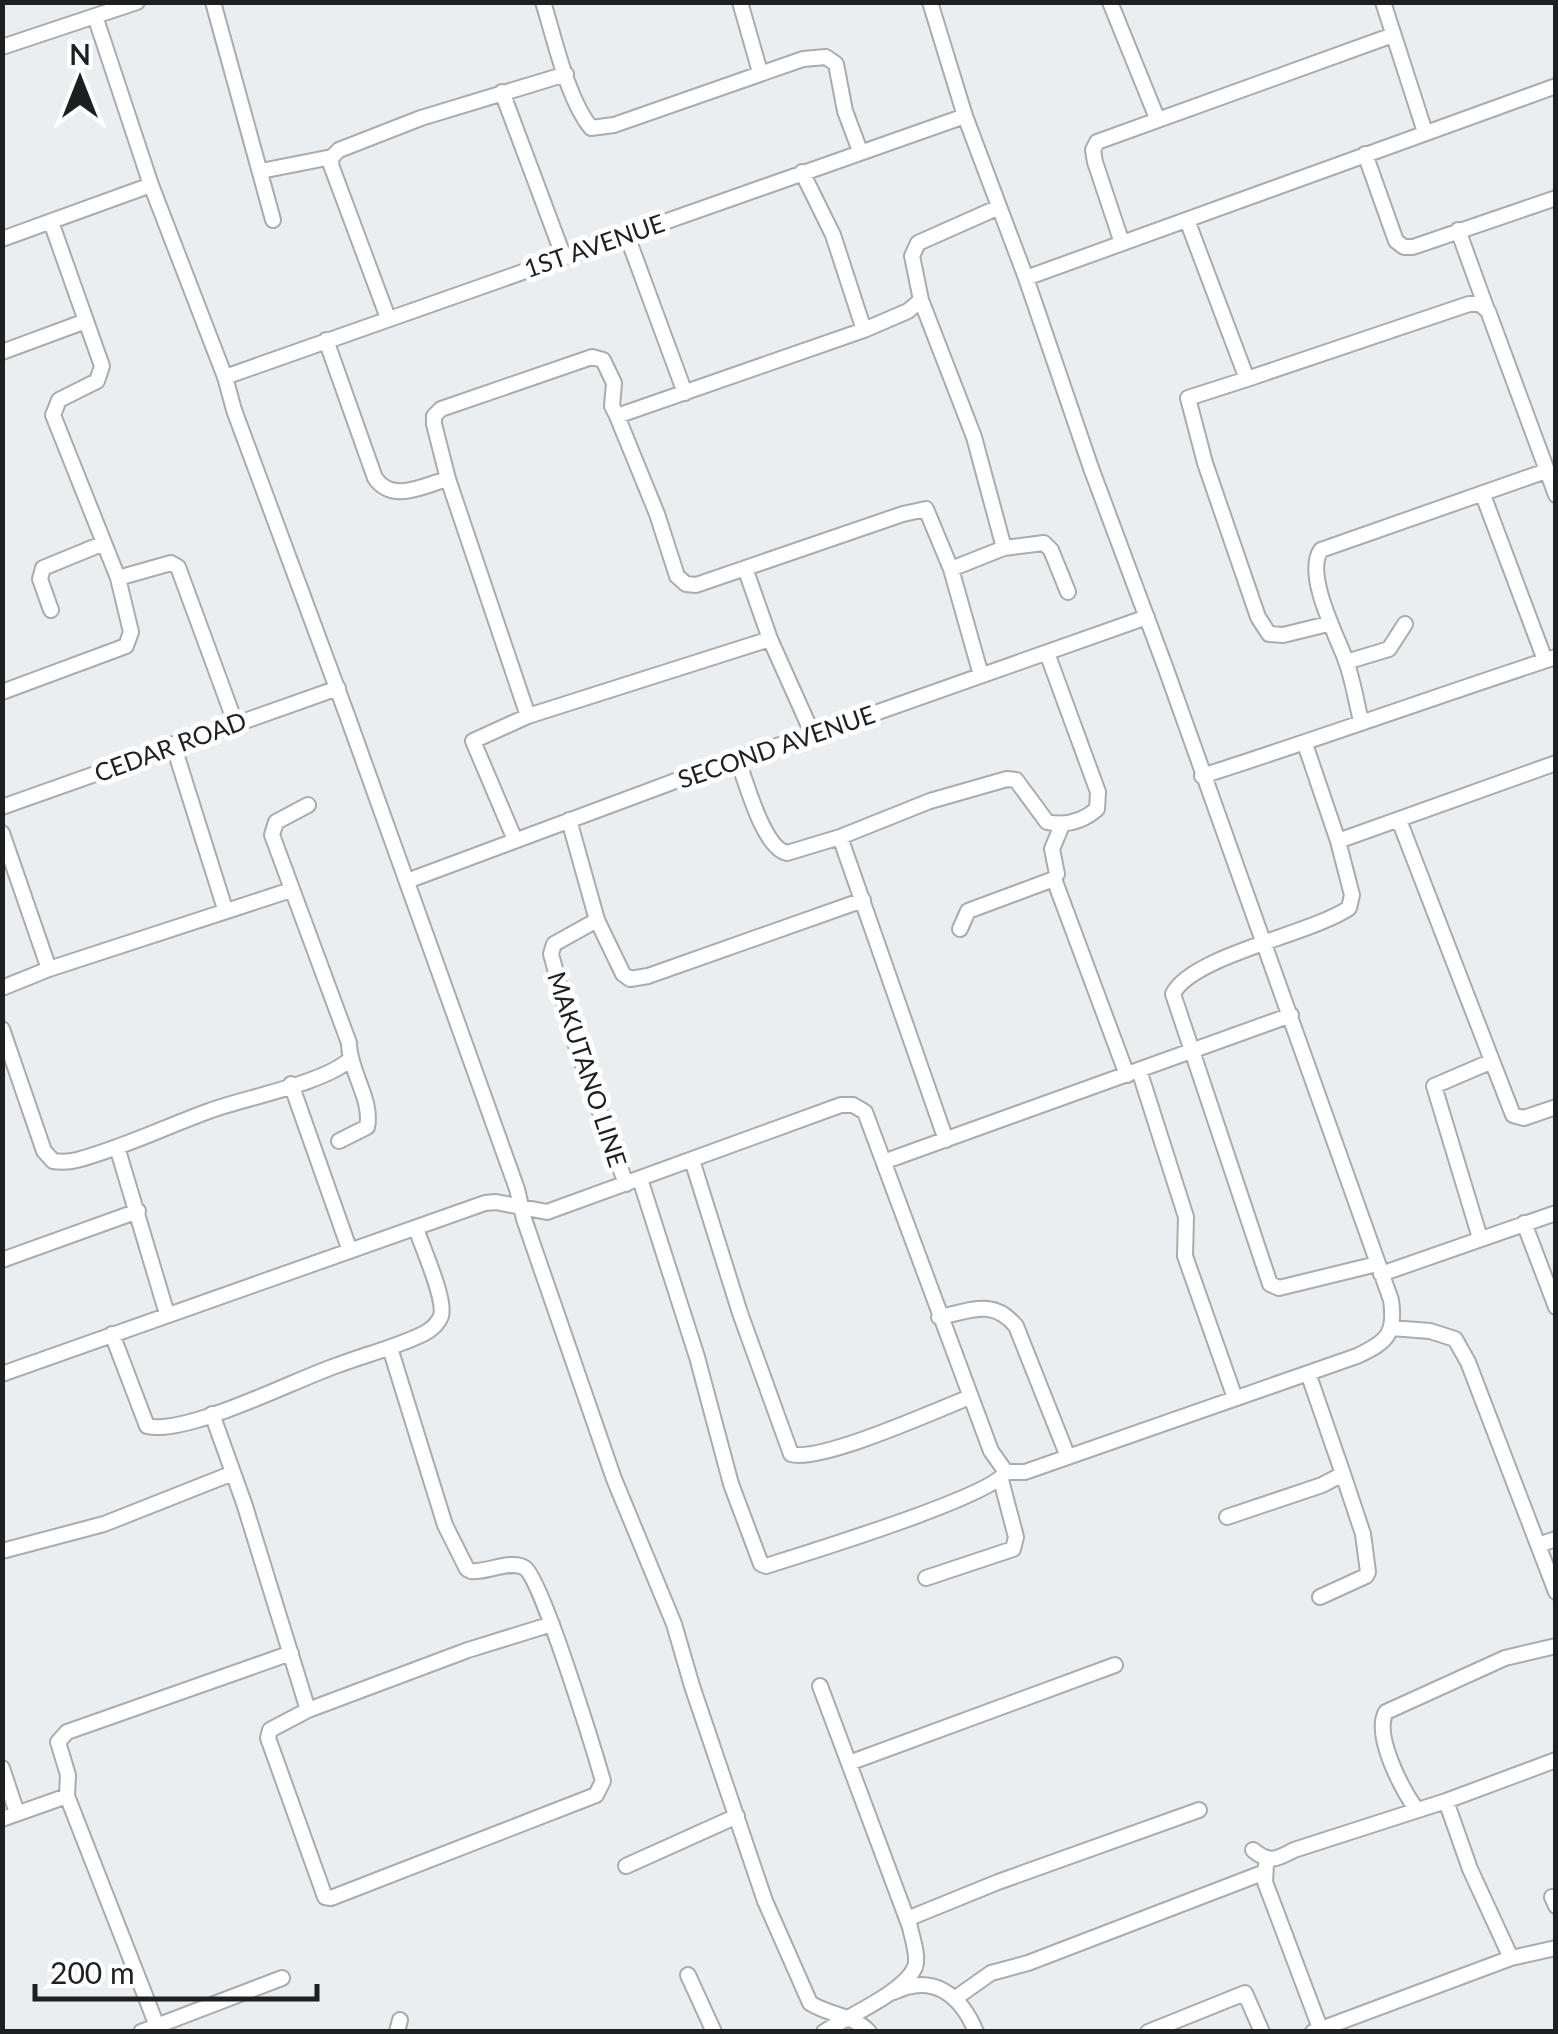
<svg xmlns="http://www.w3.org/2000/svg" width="1558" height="2034" viewBox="0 0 1558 2034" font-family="Lato,sans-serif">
<rect width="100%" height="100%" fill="#eaeef1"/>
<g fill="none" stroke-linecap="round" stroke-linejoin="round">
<defs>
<path id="minor" d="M213 2 273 220
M543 2C555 40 567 98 591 128L614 125 803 59 826 57 836 64 845 111 860 151
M740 2 760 72
M1110 2 1157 118
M1383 2 1425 132
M95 16 137 2
M2 47 95 16 151 185 225 377 234 410 347 715 517 1189 524 1219 614 1479 674 1624 692 1686 765 1901 810 2003C828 2015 854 2015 869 2032
M502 92 563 255
M1365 154 1396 241 1404 247H1413L1556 198
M261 171 332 157
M802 172 833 235 864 330
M1187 220 1247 379 1469 304H1480L1488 311 1556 495
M51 222 102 366 97 381 59 400 53 415 118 578 171 563 178 567 235 722
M1458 230 1487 310
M626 233 685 393
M2 239 151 185
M1122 243 1095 162 1093 150 1097 142 1393 35
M1026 278 1556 86
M921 300 974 437 1004 548
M388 318 331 165 332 157 339 150 421 118 566 74
M326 340 375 478C393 504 424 485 448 479L434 424V416L441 409 592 357 603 360 614 383 612 406 617 416 864 330 908 311 921 300 912 256 918 243 999 207
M2 352 86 321
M225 377 965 116
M1247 379 1188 398 1205 463 1258 617 1269 634 1283 635 1328 624
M617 416 657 514 677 576 686 584 696 585 903 514 926 509 951 569 981 675
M448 479 528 716
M1483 495 1545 660
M745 568 770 639
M951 569 1004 548 1044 543 1051 550 1068 592
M51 610 40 579 43 568 104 543
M1346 662 1389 649 1405 624
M2 692 126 646 131 632 118 578
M1361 721C1356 701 1353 680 1346 661 1337 636 1304 574 1321 550L1546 471
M173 744 225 909
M1305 744 1338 841 1556 763
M737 758C746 781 763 848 787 853L840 837 930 801 1007 779 1016 780 1047 822C1066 826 1082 822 1097 809L1098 792 1047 653
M1202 776C1321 738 1437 696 1556 657
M308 805 276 822 272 835 349 1043C349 1071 373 1100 367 1127L339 1141
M2 807 338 688
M569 820 597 920 623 974 630 979 648 976 863 900
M1399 820 1513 1115 1524 1118 1556 1107
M2 833 49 969
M840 837 946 1140
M515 840 473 741 528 716 770 639 813 735
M1338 841 1352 895 1349 908C1311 934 1191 956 1173 994L1270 1284 1279 1288 1377 1264
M1054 879 1127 1075
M407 881 737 758 813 735 1147 617
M597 920 554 944 551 954 574 1040 626 1184
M960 929 968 911 1054 879 1057 874 1052 849 1062 825
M2 988 49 969 291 890
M2 1029 44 1151 53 1161C61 1162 69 1162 77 1160 122 1148 165 1127 209 1111 244 1098 324 1083 349 1060
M1139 1070 1186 1217 1185 1256 1235 1398
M291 1084 350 1251
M117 1147 167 1314
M692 1160 740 1313 791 1454C820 1463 937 1410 970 1397
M886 1161 1291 1015
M640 1179 697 1357 731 1484 761 1564 766 1566C804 1554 990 1497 1006 1472
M1524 1223 1556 1307
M1480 1238 1434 1086 1490 1062
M2 1260 138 1211
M1381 1274 1556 1213
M939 1317C971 1311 993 1298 1016 1326L1068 1457
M1391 1328 1430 1331 1455 1339 1468 1362 1556 1592
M112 1334 147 1426C186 1436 296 1379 338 1365 367 1354 397 1347 425 1333 432 1329 438 1324 441 1316 446 1299 422 1247 416 1228
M2 1374 485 1203 496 1202 547 1212 841 1105H853L865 1112 991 1451 1006 1472H1025L1357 1356C1387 1342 1396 1334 1391 1300L1166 669 1091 468 1026 278 965 116 930 2
M212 1414 244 1503 308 1710 270 1730 268 1738 325 1897 331 1898 596 1795 603 1781C594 1750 542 1580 525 1568 512 1559 486 1573 471 1571L467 1569 445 1525 390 1348
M1227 1517 1322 1485 1343 1474 1308 1373
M1538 1545 1556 1539
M2 1551 104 1524 233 1473
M926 1578 1013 1549 1016 1537 1001 1480
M1320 1597 1366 1576 1368 1572 1363 1534 1343 1474
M820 1686 910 1927C912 1938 919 1956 915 1967 904 1993 847 2016 824 2032
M308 1710 468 1650 552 1624
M849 1763 1115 1665
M2 1768 17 1813
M67 1796 157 2026
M1446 1801 1470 1869 1511 1958
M1416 1809C1402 1789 1373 1735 1386 1712L1505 1658 1556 1646
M2 1819 67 1796 68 1775 58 1742 67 1732 291 1653
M1253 1850C1270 1864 1277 1859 1294 1850L1446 1801 1556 1760
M1266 1864 1265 1882 1320 2028
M626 1866 737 1816
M1552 1897 1556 1906
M907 1919 998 1882 1199 1810
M688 1975 714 2032
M894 1992C933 1973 961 1995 976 2032
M957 1997 991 1973 1028 1963 1265 1872
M141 2032 282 1978
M397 2032 400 2020
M1148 2032 1245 1993 1262 2032
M1313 2032 1511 1958 1556 1948"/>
</defs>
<use href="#minor" stroke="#a9acaf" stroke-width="18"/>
<use href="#minor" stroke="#fff" stroke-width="14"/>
</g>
<g text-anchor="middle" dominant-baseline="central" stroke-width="10" stroke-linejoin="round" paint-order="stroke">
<g font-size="25" fill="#1e1f20" stroke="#fff">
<text transform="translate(594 245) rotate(-19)">1ST AVENUE</text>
<text transform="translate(170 746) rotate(-20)">CEDAR ROAD</text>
<text transform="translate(776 746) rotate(-19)">SECOND AVENUE</text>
<text transform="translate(588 1069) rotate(72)">MAKUTANO LINE</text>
</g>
</g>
<rect width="1558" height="2034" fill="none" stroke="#1e1f20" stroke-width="10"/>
<g transform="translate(80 80)" stroke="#ffffff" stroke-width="8" paint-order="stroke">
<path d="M0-8L18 38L0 25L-18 38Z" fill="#1e1f20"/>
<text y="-15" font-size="28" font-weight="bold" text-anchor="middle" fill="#1e1f20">N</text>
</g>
<path d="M35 1984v15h282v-15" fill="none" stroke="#1e1f20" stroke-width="5"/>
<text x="50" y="1984" font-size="30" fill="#1e1f20" stroke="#ffffff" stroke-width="8" paint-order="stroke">200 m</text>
</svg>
